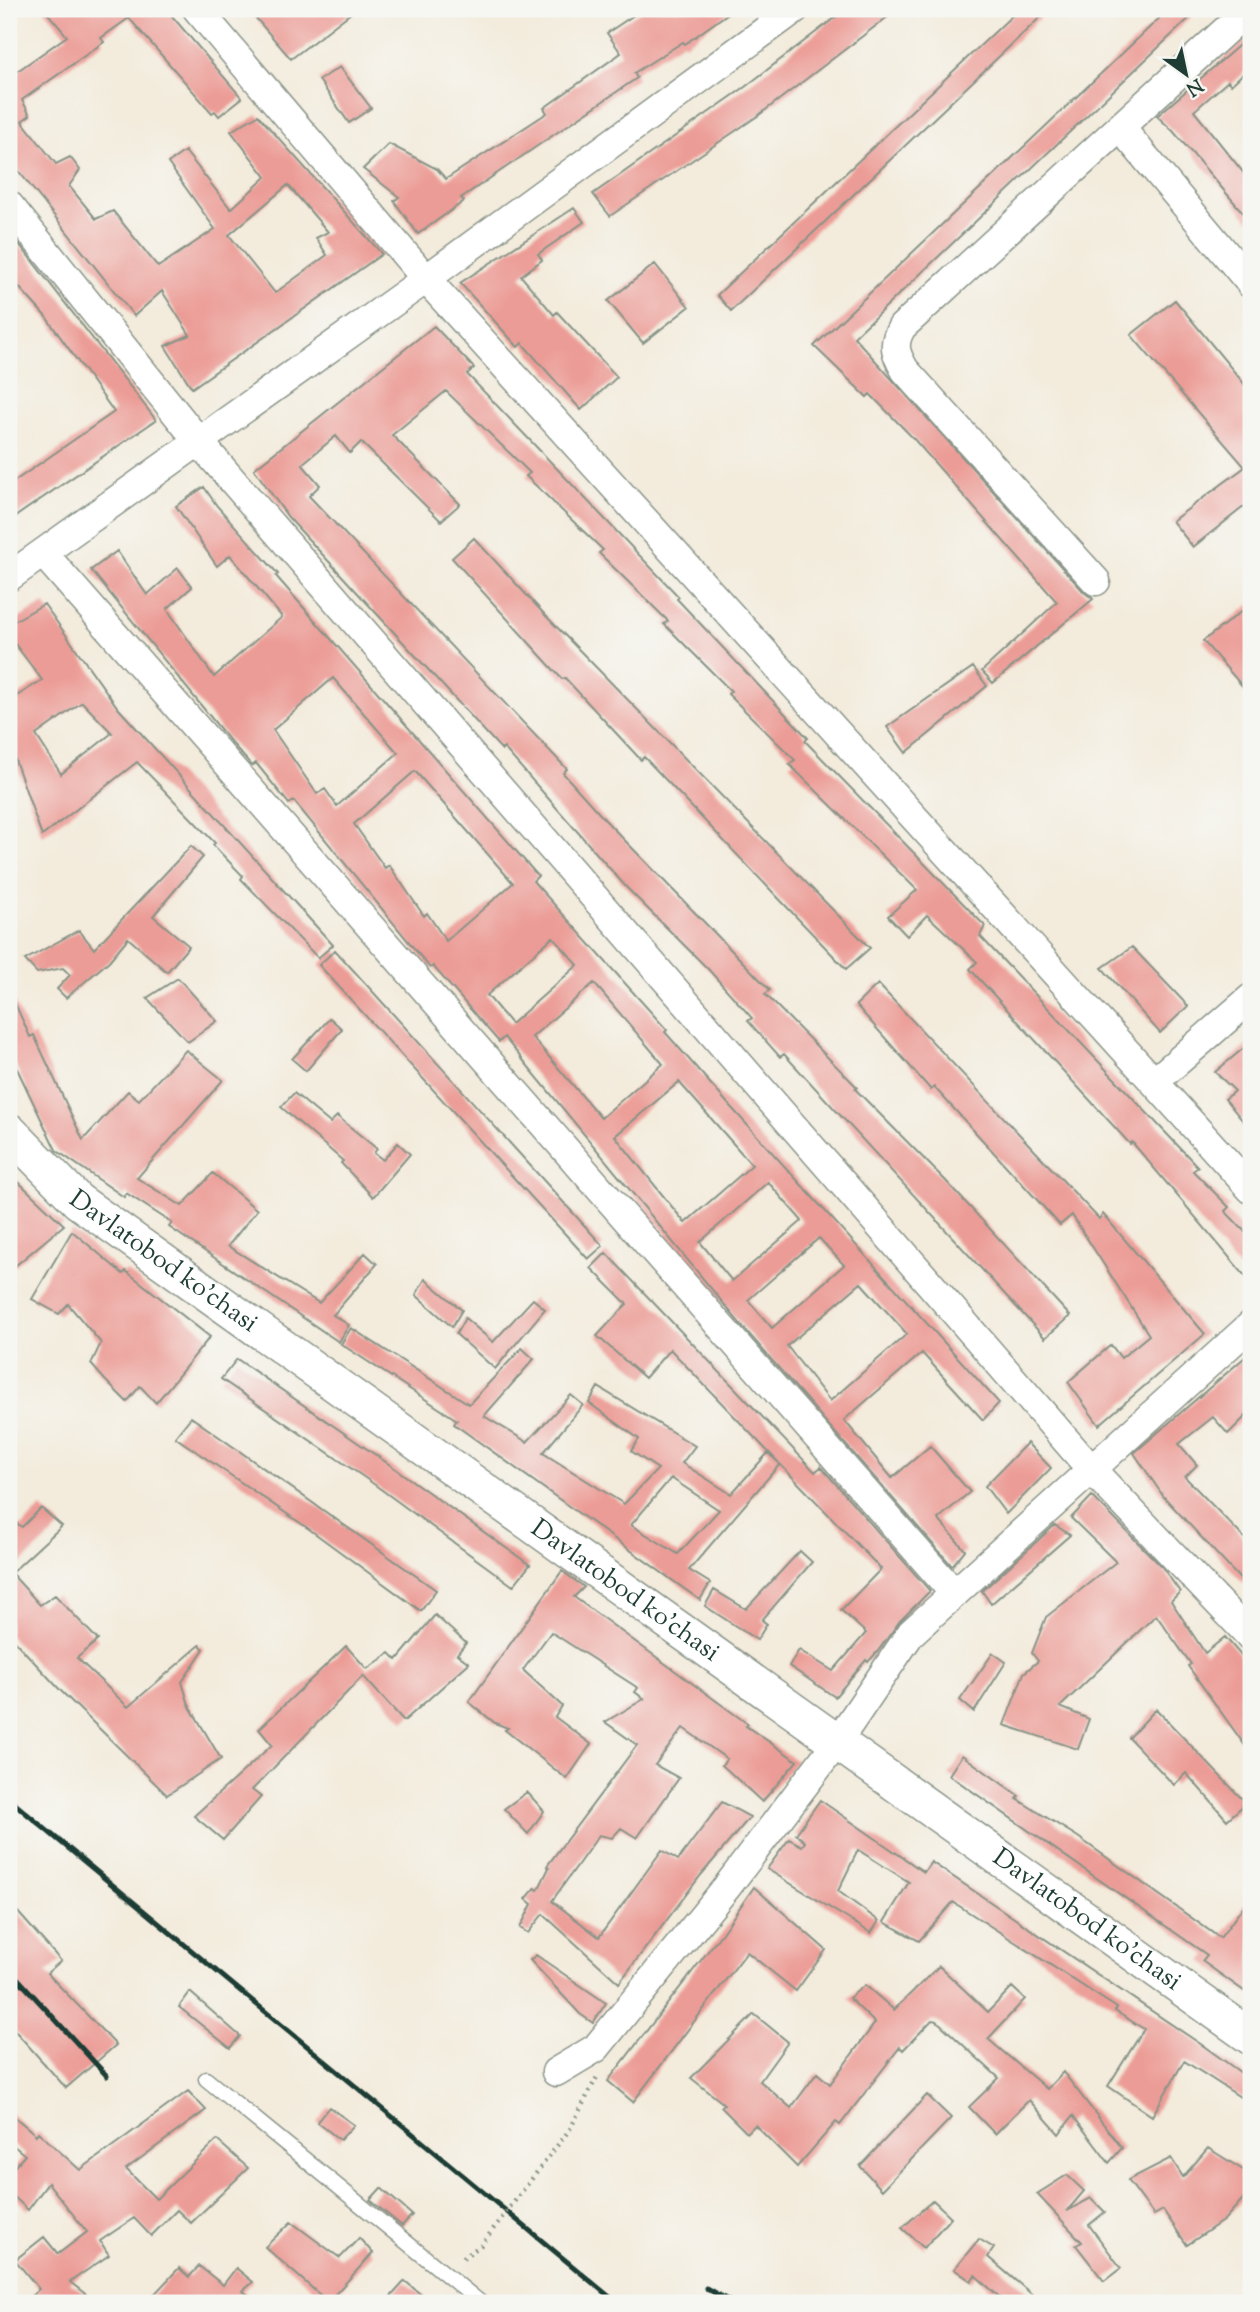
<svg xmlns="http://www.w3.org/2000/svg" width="1260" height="2312" viewBox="0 0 1260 2312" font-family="'Sorts Mill Goudy',serif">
<rect width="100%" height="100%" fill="#f6f6f2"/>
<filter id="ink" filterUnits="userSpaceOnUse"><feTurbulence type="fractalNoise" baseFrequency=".0143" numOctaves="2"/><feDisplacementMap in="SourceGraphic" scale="14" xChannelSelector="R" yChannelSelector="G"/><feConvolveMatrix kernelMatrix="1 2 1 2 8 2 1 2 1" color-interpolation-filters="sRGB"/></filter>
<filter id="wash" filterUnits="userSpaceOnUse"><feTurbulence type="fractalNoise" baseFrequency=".00686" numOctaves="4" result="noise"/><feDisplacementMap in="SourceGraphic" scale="28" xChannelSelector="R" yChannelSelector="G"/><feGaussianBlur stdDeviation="1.57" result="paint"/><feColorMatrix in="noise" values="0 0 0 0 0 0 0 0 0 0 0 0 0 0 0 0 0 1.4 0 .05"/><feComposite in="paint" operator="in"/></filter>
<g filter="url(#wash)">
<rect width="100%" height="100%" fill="#f3ebdb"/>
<g id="blocks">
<path fill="#ec9c96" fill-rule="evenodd" d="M44 9H166L242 98 219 116 215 111 212 113 129 18 101 38 104 42 22 100 30 115 22 121 56 164 70 157 80 170 69 186 96 219 113 211 158 267 215 229 168 163 185 151 231 209 266 177 231 131 258 115 382 254 192 388 165 346 190 335 162 291 134 316 9 159V77L67 36ZM288 185 328 232 316 238 327 255 275 293 229 235Z
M248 9H356L291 59Z
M643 9H734L685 44 683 42 634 73 637 78 461 198 464 201 418 234 394 201 399 197 363 169 389 144 437 169 446 179 547 113 544 108 621 53 607 33Z
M846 9H898L759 115 610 216 593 194 745 87Z
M1019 9H1049L731 311 717 295Z
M1169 9H1199L854 337 1084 592 1093 599 993 683 982 671 1057 602 913 438 870 394 867 397 814 346Z
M1251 35V66L1231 85 1228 81 1194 111 1251 182V222L1173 131 1157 116Z
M340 67 371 108 349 123 319 80Z
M574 208 584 222 538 254 542 260 521 276 554 315 557 312 617 377 581 410 522 343 518 347 460 283Z
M9 231 156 420 9 521V485L114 412 46 317 9 276Z
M655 264 689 307 643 343 608 301Z
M1175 300 1251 392V501L1193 547 1172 521 1245 467 1131 335Z
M434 326 474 368 467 374 679 597 677 599 808 738 805 741 985 926 980 936 1198 1167 1193 1171 1229 1207 1225 1211 1251 1238V1283L1132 1142 1130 1144 970 969 977 962 927 915 907 936 888 916 917 890 789 764 795 760 728 694 731 691 664 624 668 621 599 553 603 550 526 476 530 473 446 391 392 435 460 504 441 521 361 442 350 453 336 436 302 464 320 485 309 496 567 769 563 773 605 820 770 990 765 994 857 1087 855 1089 945 1180 1070 1316 1045 1338 784 1054 780 1057 748 1021 752 1018 708 969 626 887 504 748 502 750 288 517 254 469Z
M204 487 217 506 278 574 276 576 538 876 533 881 667 1030 665 1032 730 1106 999 1403 983 1420 922 1353 844 1420 892 1478 930 1446 970 1492 938 1519 965 1550 952 1566 742 1326 504 1037 499 1042 433 966 430 968 294 801 289 804 256 763 252 766 230 741 91 570 117 551 147 595 178 568 192 587 167 609 214 677 282 617 230 555 217 566 176 506ZM333 678 398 753 337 806 325 789 317 794 273 730ZM415 771 513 883 446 941 427 913 424 916 389 865 385 868 354 824ZM553 937 578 965 511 1024 487 995ZM594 983 663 1064 601 1118 532 1037ZM679 1082 752 1165 685 1223 615 1136ZM768 1182 802 1221 732 1281 700 1242ZM819 1238 844 1265 772 1328 748 1300ZM861 1283 907 1334 830 1401 787 1346Z
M474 538 546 616 870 948 846 969 644 757 641 760 565 678 562 679 452 558Z
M44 604 118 708 333 945 318 958 241 879 243 876 213 845 215 843 137 762 42 836 9 743V701L42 680 9 636V624ZM82 702 112 733 61 774 36 735Z
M1251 604V696L1203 641Z
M973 667 987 686 906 753 887 727Z
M191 846 203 857 153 916 189 946 167 972 128 938 109 961 66 998 57 989 70 975 63 968 37 973 25 960 79 930 94 949Z
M1132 947 1188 1006 1160 1033 1102 968Z
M335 950 603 1246 588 1259 319 965Z
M178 978 217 1021 188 1042 147 998Z
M878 984 1099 1219 1103 1214 1205 1334 1099 1425 1068 1382 1111 1345 1121 1358 1149 1335 1072 1215 1060 1225 934 1087 931 1090 856 1005Z
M9 990 30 1037 34 1035 83 1140 128 1091 139 1100 186 1050 223 1080 137 1178 182 1206 213 1173 257 1210 228 1246 319 1303 365 1253 377 1264 333 1315 349 1325 339 1342 169 1227 172 1223 126 1193 124 1197 56 1150 9 1052Z
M330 1018 342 1029 306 1071 292 1059Z
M1251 1042V1131L1225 1099 1235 1091 1215 1072Z
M294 1093 330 1123 337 1116 377 1149 374 1153 383 1160 398 1143 410 1154 373 1197 341 1163 343 1161 281 1107Z
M9 1173 64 1225 9 1271Z
M72 1231 123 1274 126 1271 210 1337 156 1403 140 1386 127 1402 105 1380 91 1364 101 1343 68 1304 59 1314 32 1299Z
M606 1253 815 1472 821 1467 930 1591 900 1621 878 1651 868 1662 866 1660 835 1697 789 1666 799 1650 833 1671 866 1633 841 1610 881 1569 780 1464 689 1570 710 1583 700 1600 454 1424 457 1420 341 1344 351 1328 469 1404 522 1348 534 1359 484 1416 527 1442 571 1395 583 1405 543 1453 624 1504 658 1469 631 1451 639 1439 589 1403 598 1387 695 1446 682 1463 731 1494 768 1453 779 1463 670 1349 645 1378 597 1336 627 1304 591 1268ZM671 1478 719 1510 678 1554 631 1525Z
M425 1279 462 1310 452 1327 416 1295Z
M533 1299 545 1309 495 1369 456 1334 465 1318 493 1342Z
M1251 1352V1411L1228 1434 1213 1417 1179 1444 1197 1465 1185 1477 1251 1545V1591L1163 1496 1134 1453Z
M237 1359 393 1467 530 1565 513 1586 371 1482 221 1379Z
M191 1417 436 1590 421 1611 309 1529 175 1437Z
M1027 1443 1051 1468 1006 1514 985 1486Z
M1092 1496 1162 1567 1180 1592 1171 1601 1205 1653 1225 1637 1251 1667V1754L1188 1666 1191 1664 1156 1615 1060 1707 1089 1719 1078 1749 1004 1725 1024 1673 1038 1661 1032 1653 1046 1617 1116 1562 1071 1518Z
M41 1508 62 1526 11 1573 40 1605 55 1595 98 1640 77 1658 128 1707 200 1645 204 1649 182 1682 189 1705 221 1759 167 1795 61 1691 9 1635V1519L22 1527Z
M1055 1525 1070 1535 991 1604 982 1591Z
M800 1551 812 1562 762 1620 767 1624 757 1640 705 1606 714 1590 746 1609Z
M562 1571 584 1587 574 1597 748 1724 746 1726 797 1761 762 1802 722 1765 727 1759 683 1728 655 1765 679 1778 637 1838 621 1828 612 1838 599 1835 552 1901 599 1937 662 1850 678 1860 722 1802 750 1817 701 1875 619 1983 543 1914 528 1933 520 1928 532 1904 526 1899 535 1888 538 1890 549 1868 547 1866 637 1745 605 1722 644 1699 635 1692 638 1688 551 1632 523 1670 562 1706 555 1717 591 1744 567 1779 505 1730 508 1728 495 1723 469 1702Z
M435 1615 466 1643 457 1654 469 1663 404 1721 363 1676 252 1790 261 1797 223 1840 194 1816 272 1745 259 1729 346 1646 367 1669 390 1653 397 1660Z
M993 1653 1006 1662 974 1712 960 1700Z
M1156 1709 1246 1803 1227 1820 1186 1773 1174 1785 1129 1738Z
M962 1755 1019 1796 1017 1799 1078 1837 1220 1938 1251 1896V1996L1202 1961 1207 1955 949 1775Z
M527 1792 544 1811 528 1834 504 1809Z
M820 1800 924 1872 931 1862 1205 2047 1251 2080V2104L1184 2061 1152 2116 1108 2086 1144 2029 1115 2011 1117 2008 953 1902 919 1941 884 1922 909 1882 858 1850 838 1891 879 1921 871 1933 767 1869 789 1839 802 1846 805 1842 796 1834Z
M754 1887 826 1950 796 1991 747 1952 633 2102 608 2081 722 1933Z
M9 1902 61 1961 47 1973 116 2045 66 2088 9 2024Z
M536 1955 606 2003 593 2023 580 2014 530 1960Z
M939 1966 988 2012 1012 1987 1025 1999 988 2039 1047 2089 1063 2072 1122 2148 1109 2163 1073 2116 1059 2134 1029 2100 995 2134 969 2107 999 2078 937 2021 932 2020 903 2050 900 2047 840 2125 836 2122 797 2167 755 2125 747 2133 721 2107 724 2104 691 2078 754 2014 788 2042 760 2081 791 2108 817 2073 830 2084 875 2023 849 1998 865 1985 894 2010Z
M190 1992 240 2036 230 2048 179 2007Z
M188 2091 206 2110 126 2169 156 2199 217 2140 248 2168 191 2223 177 2210 151 2236 134 2218 100 2241 109 2255 70 2282 97 2303H24L39 2289 15 2260 44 2237 58 2254 87 2232 48 2183 28 2210 9 2192V2173L25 2155 9 2142V2112L36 2135 38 2132 80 2170Z
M927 2095 951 2118 882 2190 860 2166Z
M329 2107 354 2125 340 2140 317 2122Z
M1208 2148 1251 2175V2190L1224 2220 1187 2245 1163 2210 1154 2215 1128 2180 1171 2158 1183 2177Z
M1067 2175 1084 2191 1067 2211 1091 2198 1105 2212 1089 2225 1121 2268 1104 2281 1076 2245 1082 2242 1037 2194Z
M381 2188 412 2215 402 2226 370 2200Z
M933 2200 951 2217 924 2248 902 2228Z
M291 2222 340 2258 359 2238 373 2253 328 2302 265 2247Z
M979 2239 994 2248 988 2257 1042 2303H1006L975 2275 971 2281 954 2269Z
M199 2266 223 2285 236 2268 253 2282 243 2291 258 2303H146L179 2268 189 2277Z
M405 2281 431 2303H385Z"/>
</g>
</g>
<g filter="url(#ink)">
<use href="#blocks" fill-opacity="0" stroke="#899488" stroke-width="2"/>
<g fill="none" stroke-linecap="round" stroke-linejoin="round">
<defs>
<path id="service" d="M206 2079 481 2303"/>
<path id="minor" d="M197 9 426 279 1251 1189
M1120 127 1251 284
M9 205 199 442 1090 1468 1251 1637
M43 553 954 1593
M9 577 426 279 795 9
M1096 581 905 370C895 353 892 344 902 327L1249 9
M1154 1082 1251 998
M556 2072 596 2048 726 1888 837 1742 911 1633 1251 1325"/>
<g id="tertiary">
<path id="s1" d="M9 1131 78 1201 1251 2037"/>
</g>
</defs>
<use href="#service" stroke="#899488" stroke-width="17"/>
<use href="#minor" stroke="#899488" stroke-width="31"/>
<use href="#tertiary" stroke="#899488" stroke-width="38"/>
<use href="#service" stroke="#fff" stroke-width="14"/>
<use href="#minor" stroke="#fff" stroke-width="28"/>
<use href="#tertiary" stroke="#fff" stroke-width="35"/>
<path stroke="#1f3d34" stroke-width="5" d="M9 1799 617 2303
M9 1969 107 2076
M706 2288 733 2303"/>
<path stroke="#899488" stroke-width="4.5" stroke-dasharray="2 5" stroke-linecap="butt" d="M463 2258 481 2245 570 2129 598 2075"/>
</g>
</g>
<g text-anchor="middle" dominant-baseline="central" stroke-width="5" stroke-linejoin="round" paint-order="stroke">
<g font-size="26" fill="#1f3d34" stroke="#f6f6f2">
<text stroke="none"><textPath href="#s1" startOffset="203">Davlatobod ko'chasi</textPath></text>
<text stroke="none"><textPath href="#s1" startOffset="770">Davlatobod ko'chasi</textPath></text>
<text stroke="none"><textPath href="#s1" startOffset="1337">Davlatobod ko'chasi</textPath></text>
</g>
</g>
<rect width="1260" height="2312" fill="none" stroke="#f6f6f2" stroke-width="35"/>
<g transform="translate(1186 74) rotate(147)" stroke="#f6f6f2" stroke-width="5" paint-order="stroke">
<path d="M0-5L12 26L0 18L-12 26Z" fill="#1f3d34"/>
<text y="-10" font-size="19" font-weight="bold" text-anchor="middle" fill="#1f3d34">N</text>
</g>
</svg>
